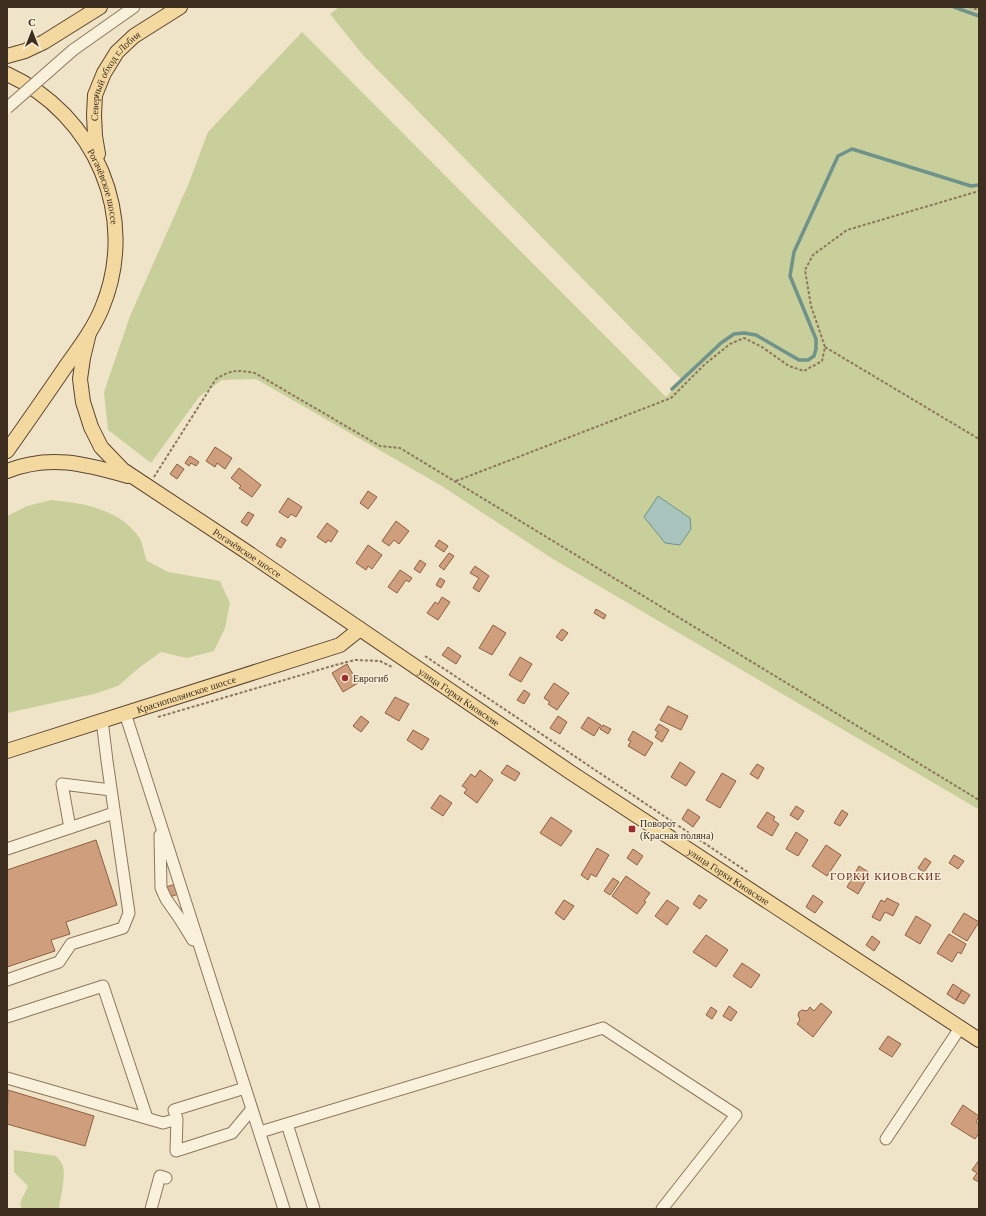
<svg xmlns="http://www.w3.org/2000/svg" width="986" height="1216" viewBox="0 0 986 1216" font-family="'Times New Roman',serif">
<rect width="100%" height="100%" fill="#f0e4c8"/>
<path fill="#c9cf9b" d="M339 7H979V807L978 809 553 559 440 485 256 379 222 380 199 397 151 463 108 430 104 392 130 316 188 185 208 132 302 32 666 397 682 380 362 54 330 14Z
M51 500C83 503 119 509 139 537 143 543 144 554 147 561L168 572 220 581 230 603 225 628 214 651 187 658 161 652 140 667 118 686 94 694 7 713V516L27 506Z
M14 1150 56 1156C58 1159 61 1161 62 1164 67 1174 60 1198 59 1209H22L20 1203 28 1186 14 1172Z"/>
<path fill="#a9c4bc" stroke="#6f938a" d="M658 496 690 518 691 529 680 545 665 543 644 517Z"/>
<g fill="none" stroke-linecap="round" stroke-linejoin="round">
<path stroke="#6f938a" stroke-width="3.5" d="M954 7 979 16
M672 389 721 343 734 334 744 333 756 335 799 360H808L814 356 816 349V339L790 276 794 252 838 156 852 149 971 186 979 185"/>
</g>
<path fill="#cf9f7d" stroke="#8d5f41" d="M215 447 232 458 225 469 217 463 215 467 206 461Z
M190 456 199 462 196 466 191 463 189 466 185 463Z
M177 464 184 469 177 479 170 474Z
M239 468 261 485 252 497 239 488 241 486 231 478Z
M368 491 377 497 368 509 360 503Z
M288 498 302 507 296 517 291 514 288 518 279 512Z
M248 512 254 515 247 526 241 522Z
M396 521 409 531 399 544 394 540 389 546 382 541Z
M327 523 338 531 331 542 328 540 326 543 317 537Z
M281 537 286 540 281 548 276 545Z
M439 540 448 546 444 552 435 546Z
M368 545 382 555 372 569 368 566 366 570 356 563Z
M449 553 454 556 444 570 439 566Z
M420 560 426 564 420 573 414 569Z
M475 566 489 576 479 592 473 588 479 578 470 573Z
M400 570 412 578 409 582 406 580 397 593 388 587Z
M440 578 445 581 441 588 436 585Z
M442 597 450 602 438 620 427 613 435 602 438 604Z
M596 609 606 615 604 619 594 613Z
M493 625 506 633 492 655 479 648Z
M562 629 568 633 562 641 556 637Z
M448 647 461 656 456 664 442 655Z
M520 657 532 664 521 682 509 675Z
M347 664 358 683 343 692 332 673Z
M554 683 569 693 557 710 548 704 550 702 544 698Z
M524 690 530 694 524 704 517 700Z
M395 697 409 704 399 721 385 713Z
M668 706 688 716 681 730 660 720Z
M361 716 369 722 361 732 353 726Z
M558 716 567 722 560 734 550 728Z
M588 717 601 725 594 736 581 728Z
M659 724 669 730 662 742 655 737 658 732 655 730Z
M603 725 611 729 608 734 600 729Z
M413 730 429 739 422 750 407 740Z
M633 731 653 743 645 756 628 746 631 741 628 740Z
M680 762 695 772 686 786 671 777Z
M757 764 764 768 758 779 750 774Z
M507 765 520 773 515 781 501 773Z
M480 770 493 780 477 803 464 793 467 789 462 786 471 774 475 777Z
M722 773 736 781 720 808 706 800Z
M440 795 452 803 443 816 431 808Z
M796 806 804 811 798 820 790 815Z
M688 809 700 817 693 827 682 819Z
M842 810 848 814 840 826 834 823Z
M767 812 775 817 773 820 779 824 772 836 757 827Z
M551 817 572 831 561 846 540 833Z
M796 832 808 840 798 856 786 849Z
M96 840 117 905 66 922 70 934 51 940 55 951 7 967V870Z
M826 845 841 855 827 876 812 866Z
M597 848 609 855 596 877 591 874 588 880 581 875Z
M633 849 643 856 637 865 627 858Z
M954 855 964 861 958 869 949 863Z
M925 858 931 862 924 872 918 868Z
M859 866 870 873 858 894 847 887Z
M626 876 650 893 644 901 646 902 637 914 612 896Z
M613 878 619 882 610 895 604 891Z
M176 884 179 894 169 897 166 887Z
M699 895 707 900 700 909 693 904Z
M813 895 823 902 815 913 806 907Z
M887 898 899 904 893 916 885 912 880 921 872 917 881 900 885 902Z
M564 900 574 906 564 920 555 913Z
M667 900 679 908 667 925 655 916Z
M964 913 979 922 967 941 952 932Z
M916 916 931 925 920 944 905 935Z
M949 934 966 944 961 954 958 952 952 962 937 953Z
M706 935 728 950 716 967 693 952Z
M872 936 880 942 874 951 866 945Z
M742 963 760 975 751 988 733 976Z
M953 984 962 990 956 1000 947 994Z
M962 990 970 995 964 1004 956 1000Z
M821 1003 832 1012 813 1037 797 1024 800 1020 798 1015 799 1012 802 1010 807 1011 810 1007 814 1011Z
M729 1006 737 1012 731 1021 723 1016Z
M711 1007 717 1011 712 1019 706 1015Z
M888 1036 901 1044 892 1057 879 1049Z
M8 1090 94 1116 85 1146 7 1124Z
M963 1105 979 1116 976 1122 979 1124V1133L975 1139 951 1124Z
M979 1160V1182L973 1179 977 1173 972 1170Z"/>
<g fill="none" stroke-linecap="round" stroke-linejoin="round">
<defs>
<path id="minor" d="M73 50 134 7
M125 713 284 1209
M70 828 62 784 111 790
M160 835 161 888 166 899 180 919 193 940
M7 849 114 813
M7 980 59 962 71 944 123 928 129 913 107 761 102 720
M7 1017 103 986 147 1118
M7 1078 163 1123 177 1119
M245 1088 174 1110 177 1119 176 1151 232 1133 252 1109
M287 1124 314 1209
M260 1132 603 1028 736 1115 662 1209
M886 1139 960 1028
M151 1209 160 1176 166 1178"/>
<g id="major">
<path d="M7 56 25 51 44 42 100 7"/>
<path id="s1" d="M7 74C95 114 140 217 102 308 93 330 78 349 64 369 45 397 26 424 7 451"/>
<path id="s2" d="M98 154 95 136 94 115 95 95 104 73 117 52 134 36 180 7"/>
<path id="s3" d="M89 333 83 358 80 379 83 402 91 427 101 447 123 470 244 550 570 772 979 1040"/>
<path d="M7 471C50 454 85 464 128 476"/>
<path id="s4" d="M7 751 340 645 360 629"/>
</g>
</defs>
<use href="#minor" stroke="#8d765c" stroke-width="13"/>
<use href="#major" stroke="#5b4430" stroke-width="16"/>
<path stroke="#8d765c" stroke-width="2" stroke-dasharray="3 2" stroke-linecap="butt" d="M969 7 979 10
M825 347 979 439
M154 477 216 379C232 369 238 370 255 373L380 446 400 448 979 800
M456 481 671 398 705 364 730 344 744 338 762 347 789 366 804 371 822 361 825 347 811 306 805 270 813 255 847 230 979 191
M425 656 749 873
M158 717 339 664 355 660 380 661 392 667"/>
<use href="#minor" stroke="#faf1dc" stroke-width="11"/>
<use href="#major" stroke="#f3d9a0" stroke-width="14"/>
<defs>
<path id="minor-bridge" d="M7 108 73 50"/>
</defs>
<use href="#minor-bridge" stroke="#8d765c" stroke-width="13" stroke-linecap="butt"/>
<use href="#minor-bridge" stroke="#faf1dc" stroke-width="11"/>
</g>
<g fill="#9e2a2b" stroke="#f7eed8" stroke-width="1.5">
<circle cx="345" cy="678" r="4"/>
<rect x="628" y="825" width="8" height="8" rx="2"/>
</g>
<g text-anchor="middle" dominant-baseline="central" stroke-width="3" stroke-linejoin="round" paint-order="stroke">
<g font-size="10" fill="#3d2e20" stroke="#f7eed8">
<text stroke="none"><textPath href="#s2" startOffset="85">Северный обход г.Лобня</textPath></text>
<text stroke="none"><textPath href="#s1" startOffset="154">Рогачёвское шоссе</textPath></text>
<text stroke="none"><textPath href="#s3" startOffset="300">Рогачёвское шоссе</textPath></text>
<text stroke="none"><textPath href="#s4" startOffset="188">Краснополянское шоссе</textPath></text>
<text stroke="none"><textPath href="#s3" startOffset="556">улица Горки Киовские</textPath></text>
<text stroke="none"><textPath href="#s3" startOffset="880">улица Горки Киовские</textPath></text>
</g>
<g font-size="10" fill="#3d2e20" stroke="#f7eed8" text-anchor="start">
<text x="353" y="678">Еврогиб</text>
<text x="640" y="823">Поворот<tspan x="640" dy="12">(Красная поляна)</tspan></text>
</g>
<g font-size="11" letter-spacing="1" fill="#6b2e1e" stroke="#f7eed8">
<text x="886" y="876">ГОРКИ КИОВСКИЕ</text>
</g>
</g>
<rect width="986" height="1216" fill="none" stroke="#3d2e20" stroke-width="16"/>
<g transform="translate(32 32)" stroke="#f7eed8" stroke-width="3" paint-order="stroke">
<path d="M0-3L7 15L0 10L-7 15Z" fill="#3d2e20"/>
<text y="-6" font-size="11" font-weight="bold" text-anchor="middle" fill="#3d2e20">С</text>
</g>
</svg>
